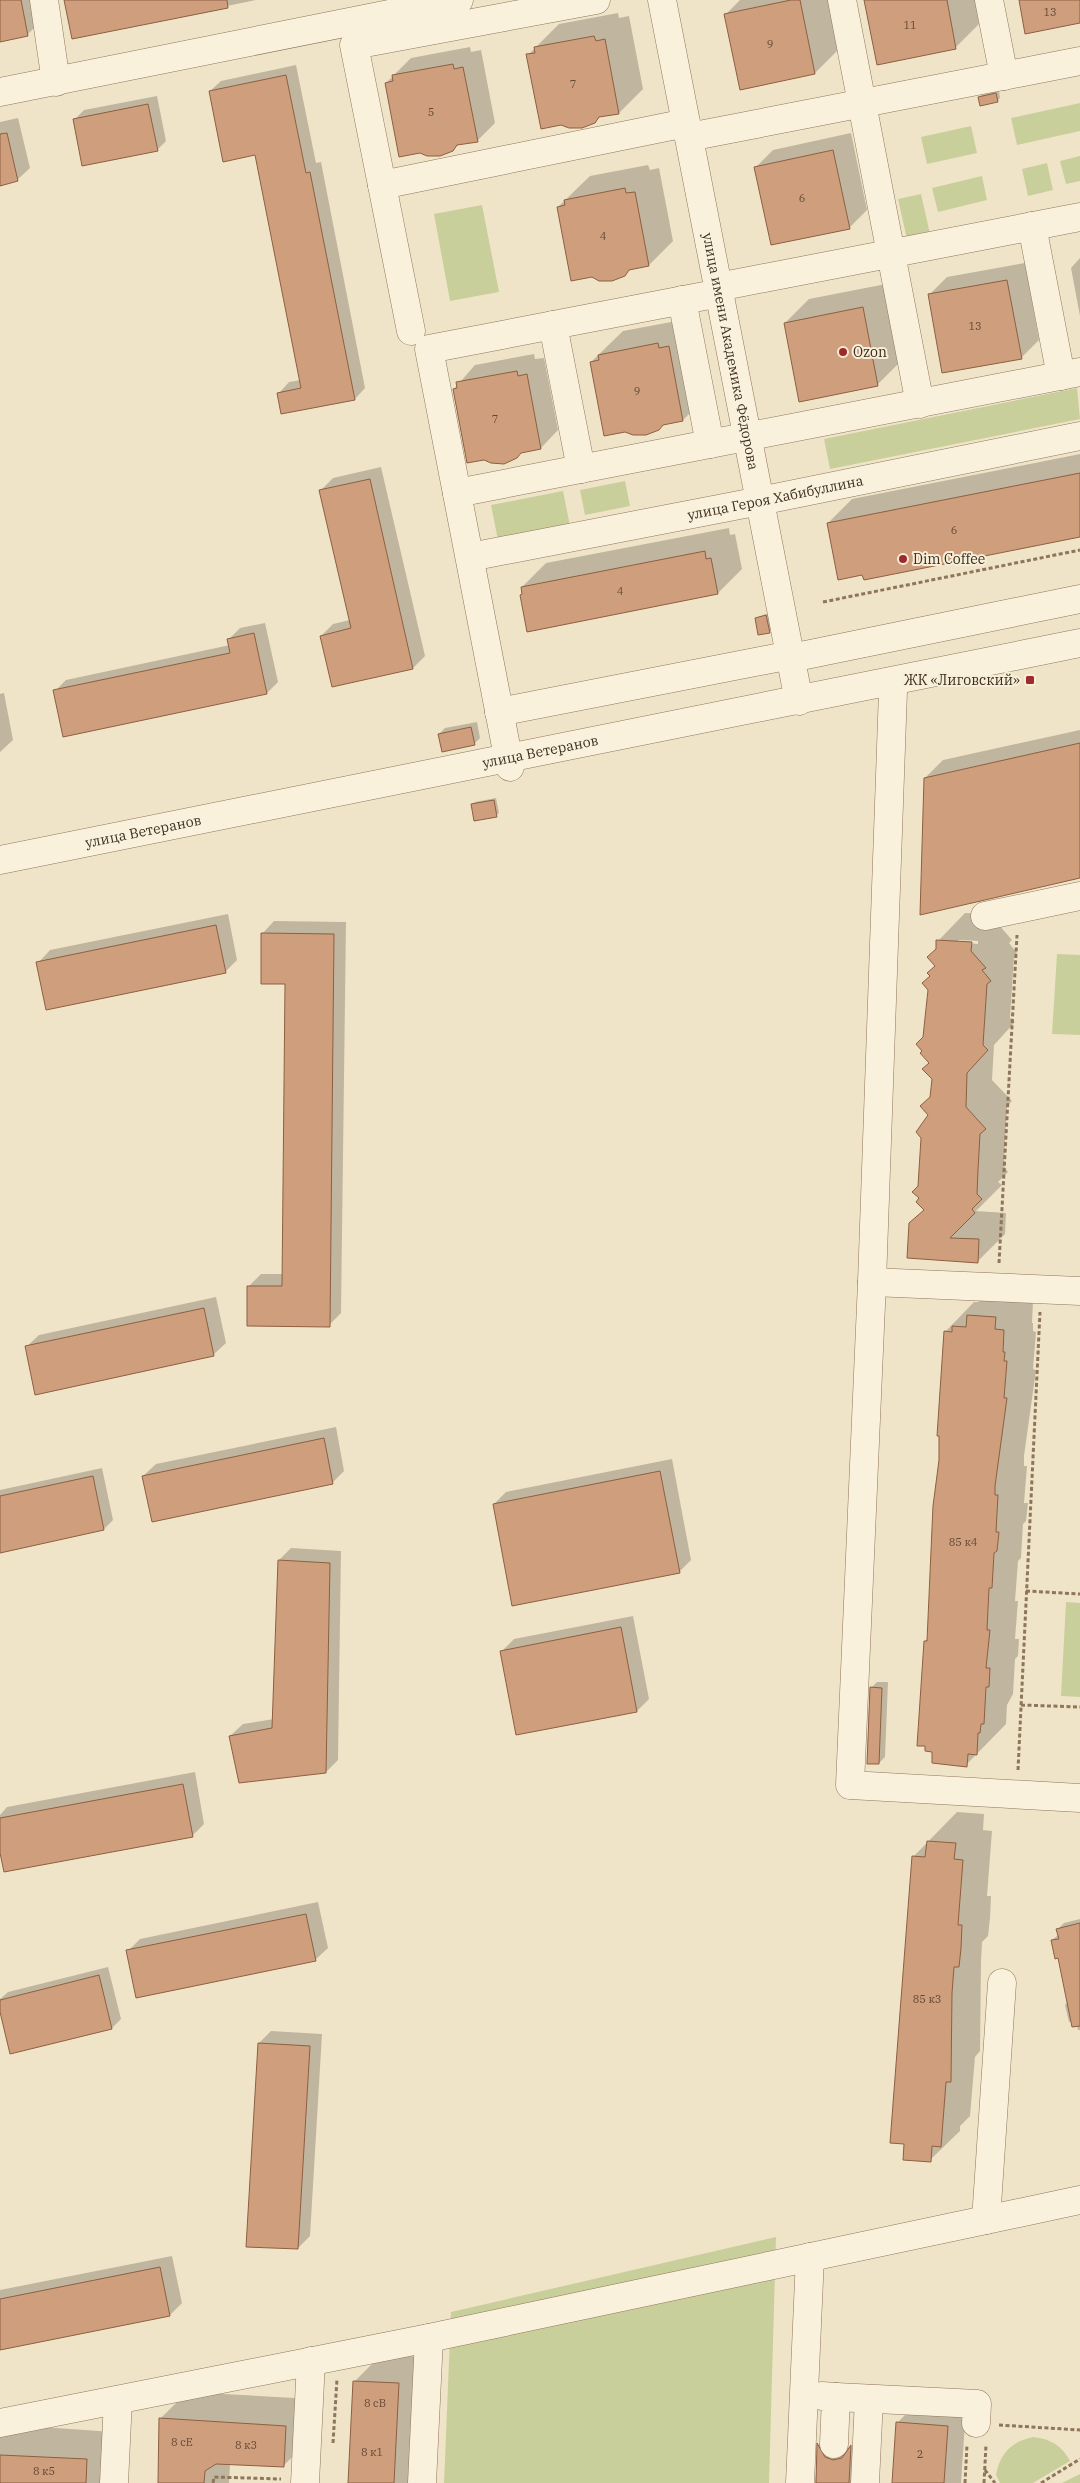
<svg xmlns="http://www.w3.org/2000/svg" width="1080" height="2483" viewBox="0 0 1080 2483" font-family="'IBM Plex Serif',serif">
<rect width="100%" height="100%" fill="#f0e4c8"/>
<path fill="#c9cf9b" d="M1080 103V131L1017 145 1011 118Z
M971 126 977 153 927 164 921 137Z
M1080 156V181L1066 184 1060 161Z
M1047 163 1053 190 1028 196 1022 169Z
M982 176 987 200 938 212 932 188Z
M921 194 930 234 907 239 898 199Z
M482 205 499 292 450 301 434 214Z
M1077 388 1080 419 830 469 824 439Z
M625 481 630 506 585 515 580 490Z
M563 491 570 526 498 540 491 505Z
M1057 954 1080 955V1035L1052 1034Z
M1066 1602 1080 1603V1697L1061 1696Z
M776 2237 769 2483H444L451 2312Z
M1033 2437C1050 2439 1062 2445 1070 2461L1033 2483H1000L996 2475C1000 2453 1011 2442 1033 2437Z
M1080 2474V2483H1062Z"/>
<path fill="#0003" fill-rule="evenodd" d="M0 0H33L38 24 27 35 0 40Z
M66 0H256L73 38Z
M740 0H829L839 49 815 73 726 14Z
M866 0H975L979 24 955 48Z
M618 13 619 18 629 16 643 89 619 113 601 116 594 122 528 55 559 24Z
M470 47 471 52 481 50 495 123 477 141 459 144 453 150 386 83 411 58Z
M296 65 316 163 321 162 365 388 355 399 279 393 289 382 301 380 256 154 210 91 221 81Z
M999 91 1000 98 997 101 979 97 982 95Z
M157 96 166 141 157 150 75 119 84 110Z
M18 118 30 168 17 180 0 186V122Z
M851 133 867 210 849 228 756 167 773 150Z
M648 165 650 170 659 168 673 241 649 265 631 268 625 275 558 207 590 176Z
M1080 258V316L1071 268Z
M1025 263 1039 340 1021 358 930 294 947 277Z
M886 284 901 361 877 385 785 323 809 299Z
M682 320 707 396 683 420 591 362 623 331Z
M534 354 535 359 544 358 558 430 541 448 523 451 454 389 475 365Z
M1080 454V536L828 523 852 499Z
M381 467 425 656 413 668 321 636 333 624 350 620 321 490 333 478Z
M729 528 730 535 735 534 742 569 718 593 522 587 546 563Z
M769 613 772 629 769 631 756 618Z
M265 623 278 682 267 693 55 691 66 680 230 645 229 639 240 628Z
M4 693 13 740 0 752V694Z
M477 722 480 738 474 744 439 734 445 728Z
M1080 730V877L925 778 943 760Z
M496 798 499 813 496 815 473 804 475 802Z
M965 913 999 915 998 924 1012 940 1009 943 1017 953 1014 957 1010 1018 1015 1022 994 1045 992 1080 1012 1101 1007 1106 1005 1142 1004 1166 1008 1172 998 1182 1002 1185 976 1211 1006 1213 1005 1234 977 1262 908 1257 925 1209 921 1198 933 1079 930 1063 924 1051 931 976 936 966 938 941ZM959 940 978 941V944L957 942Z
M228 914 237 960 225 972 38 963 50 950Z
M274 921 346 922 341 1313 329 1325 249 1286 261 1274H283L286 983 262 934Z
M216 1297 226 1343 213 1355 26 1347 39 1335Z
M983 1298 1033 1301 1032 1323H1033V1331L1036 1332 1033 1369 1036 1370 1024 1456V1466H1027L1024 1503H1028L1026 1521 1023 1524 1021 1558 1018 1561 1015 1601H1018L1015 1639H1019L1018 1656 1015 1659 1013 1694 1007 1705 1006 1724 966 1765 925 1641 928 1638 940 1460 945 1332 974 1302H978Z
M336 1427 344 1471 332 1483 143 1476 156 1464Z
M672 1459 691 1560 679 1572 494 1504 506 1492Z
M102 1468 113 1520 104 1529 0 1540V1490Z
M291 1548 341 1551 338 1760 326 1772 230 1736 243 1724 274 1719 279 1560Z
M633 1616 649 1699 637 1711 502 1651 514 1639Z
M877 1682H888L885 1757 879 1763 871 1688Z
M195 1772 204 1824 192 1836 0 1846V1815L7 1807Z
M957 1812 984 1814 983 1830 992 1831 987 1896H991L990 1918 988 1936 982 1942 981 1962 980 2051 975 2057 970 2116 960 2126V2131L930 2160 914 1856Z
M318 1902 328 1948 315 1960 128 1951 140 1939Z
M1080 1919V2030H1078L1076 2020 1069 2022 1065 2005 1068 2002 1059 1957 1052 1940 1058 1935V1929L1064 1923Z
M108 1967 121 2019 112 2028 0 2007V1999L8 1992Z
M271 2031 322 2034 310 2236 298 2248 259 2043Z
M172 2256 182 2303 170 2315 0 2349V2290Z
M381 2355 425 2357 419 2483H349L354 2382Z
M187 2392 312 2399 311 2439 283 2466 230 2464 229 2483H159L160 2419Z
M916 2404 966 2408 961 2483H893L897 2423Z
M0 2424 113 2432 104 2483H0Z
M830 2432 846 2448 851 2447 863 2435 862 2483H815L819 2444Z"/>
<path fill="#cf9f7d" stroke="#8d5f41" d="M0 0H21L28 36 0 42Z
M64 0H227L228 8 72 39Z
M791 0H800L815 74 740 90 724 14Z
M864 0H947L956 49 877 65Z
M1019 0H1080V23L1025 34Z
M594 36 596 41 605 39 619 114 599 117 595 123 582 128H569L561 125 541 129 526 54 535 53 534 47Z
M453 64 454 69 463 67 478 142 457 145 453 151 440 156H427L420 153 399 157 385 83 393 81 392 75Z
M286 75 306 173 310 172 355 400 281 414 277 393 301 388 255 155 223 162 209 91Z
M996 93 998 102 980 106 978 97Z
M148 104 158 151 82 166 73 119Z
M7 133 18 181 0 186V134Z
M833 150 850 229 771 245 754 167Z
M625 188 626 193 635 192 649 266 629 270 625 276 612 281H599L592 277 571 281 557 207 565 205 564 200Z
M1007 280 1022 359 942 373 928 294Z
M863 307 878 386 799 402 784 323Z
M658 343 659 348 669 346 683 421 663 425 659 430 646 435H633L625 432 604 436 590 362 599 360 598 355Z
M517 371 518 376 527 374 541 449 521 453 517 458 504 464 491 463 484 460 467 463 453 389 457 388 456 382Z
M1080 473V537L864 580 862 575 838 580 827 523Z
M370 479 413 669 332 687 320 636 351 628 319 490Z
M705 551 706 559 711 558 718 594 527 632 520 595 522 594 521 587Z
M766 615 770 633 758 635 755 618Z
M254 633 267 694 63 737 53 690 230 653 227 639Z
M471 727 475 745 442 752 438 734Z
M1080 743V878L920 915 924 778Z
M494 800 497 817 474 821 471 804Z
M216 925 226 973 46 1010 36 962Z
M261 933 334 934 330 1327 247 1326V1286H282L285 984H261Z
M936 940 972 942 971 951 986 968 982 970 991 981 987 984 983 1045 988 1050 967 1073 966 1107 986 1129 980 1134 978 1170 977 1194 982 1199 972 1209 975 1213 950 1238 979 1239 978 1263 907 1258 909 1223 924 1210 916 1202 919 1198 912 1192 918 1186 921 1138 916 1132 928 1115 920 1106 930 1097 932 1079 922 1069 929 1063 920 1053 922 1051 916 1044 923 1037 928 990 922 983 930 976 927 973 935 966 927 957 936 949Z
M204 1308 214 1356 35 1395 25 1346Z
M967 1315 996 1317 995 1329 1004 1330 1003 1352H1005L1004 1361H1007L1004 1398H1007L995 1486V1495H998L996 1532H999L997 1551 994 1553 992 1588H989L987 1630H990L986 1668H990L989 1687H986L984 1724H981L980 1733H978L977 1755 968 1754 967 1767 932 1763V1752L925 1751V1746H917L924 1641H927L933 1506 939 1460V1436H937L944 1331 952 1332V1326L966 1327Z
M324 1438 333 1484 152 1522 142 1476Z
M660 1471 680 1573 512 1606 493 1504Z
M93 1476 104 1530 0 1553V1496Z
M278 1560 330 1563 326 1773 239 1783 229 1736 272 1728Z
M621 1627 637 1712 516 1735 500 1651Z
M870 1687 882 1688 879 1764H867Z
M183 1784 193 1837 4 1872 0 1853V1818Z
M927 1841 956 1843 954 1859 963 1860 958 1925H962L961 1948 959 1967H954L952 1993 951 2082H946L941 2147 932 2146 931 2162 903 2160 904 2144 890 2143 912 1856 925 1857Z
M306 1914 316 1961 136 1998 126 1950Z
M1080 1923V2026L1072 2027 1058 1958 1055 1959 1051 1940 1059 1939 1056 1929Z
M99 1975 112 2029 10 2054 0 2012V2000Z
M258 2043 310 2046 298 2249 246 2247Z
M160 2267 170 2316 0 2350V2299Z
M353 2381 399 2383 394 2483H348Z
M159 2418 286 2426 284 2467 216 2464 205 2471 204 2483H158Z
M896 2422 948 2426 944 2483H892Z
M817 2443 825 2457 833 2460 842 2458 851 2445 849 2483H816Z
M0 2455 87 2459 86 2483H0Z"/>
<g fill="none" stroke-linecap="round" stroke-linejoin="round">
<defs>
<g id="minor">
<path d="M44 0 56 82"/>
<path id="s1" d="M662 0 799 701"/>
<path d="M842 0 920 404"/>
<path d="M989 0 1004 76"/>
<path d="M0 92 459 0"/>
<path d="M689 137 1080 61"/>
<path d="M382 185 354 45 596 0"/>
<path d="M1032 226 1061 376"/>
<path d="M718 287 1080 217"/>
<path d="M682 300 710 444"/>
<path d="M553 325 581 469"/>
<path d="M411 331 382 185 686 123"/>
<path d="M457 493 1080 372"/>
<path id="s2" d="M470 557 760 501 1080 436"/>
<path d="M791 658 1080 599"/>
<path d="M893 691 872 1282 850 1785 1080 1798"/>
<path d="M499 712 791 655"/>
<path d="M510 767 429 349 720 293"/>
<path id="s3" d="M0 860 1080 643"/>
<path d="M985 916 1080 896"/>
<path d="M872 1282 1080 1291"/>
<path d="M986 2220 1002 1983"/>
<path d="M822 2396 836 2397 834 2444"/>
<path d="M836 2397 977 2404 976 2423"/>
<path d="M0 2423 429 2338 1080 2200"/>
<path d="M114 2483 118 2400"/>
<path d="M305 2483 311 2361"/>
<path d="M422 2483 429 2338"/>
<path d="M800 2483 810 2257"/>
<path d="M865 2483 869 2399"/>
</g>
</defs>
<use href="#minor" stroke="#8d765c" stroke-width="29"/>
<path stroke="#8d765c" stroke-width="3" stroke-dasharray="4 2.5" stroke-linecap="butt" d="M823 602 1080 550
M999 1263 1017 935
M1026 1591 1080 1594
M1021 1705 1080 1707
M1018 1770 1040 1312
M999 2425 1080 2430
M333 2443 337 2379
M985 2470 995 2483
M213 2483 214 2477 281 2479
M965 2483 967 2445
M984 2483 986 2445
M1041 2483 1080 2459"/>
<use href="#minor" stroke="#faf1dc" stroke-width="28"/>
</g>
<g fill="#9e2a2b" stroke="#f7eed8" stroke-width="2">
<circle cx="843" cy="352" r="5"/>
<circle cx="903" cy="559" r="5"/>
<rect x="1025" y="675" width="10" height="10" rx="2.5"/>
</g>
<g text-anchor="middle" dominant-baseline="central" stroke-width="4" stroke-linejoin="round" paint-order="stroke">
<g font-size="11" fill="#624a37">
<text x="1050" y="12">13</text>
<text x="910" y="25">11</text>
<text x="770" y="44">9</text>
<text x="573" y="84">7</text>
<text x="431" y="112">5</text>
<text x="802" y="198">6</text>
<text x="603" y="236">4</text>
<text x="975" y="326">13</text>
<text x="637" y="391">9</text>
<text x="495" y="419">7</text>
<text x="954" y="530">6</text>
<text x="620" y="591">4</text>
<text x="963" y="1542">85 к4</text>
<text x="927" y="1999">85 к3</text>
<text x="375" y="2403">8 сВ</text>
<text x="182" y="2442">8 сЕ</text>
<text x="246" y="2445">8 к3</text>
<text x="372" y="2452">8 к1</text>
<text x="920" y="2454">2</text>
<text x="44" y="2471">8 к5</text>
</g>
<g font-size="14" fill="#3d2e20" stroke="#f7eed8">
<text stroke="none"><textPath href="#s1" startOffset="358">улица имени Академика Фёдорова</textPath></text>
<text stroke="none"><textPath href="#s2" startOffset="311">улица Героя Хабибуллина</textPath></text>
<text stroke="none"><textPath href="#s3" startOffset="551">улица Ветеранов</textPath></text>
<text stroke="none"><textPath href="#s3" startOffset="146">улица Ветеранов</textPath></text>
</g>
<g font-size="14" fill="#3d2e20" stroke="#f7eed8" text-anchor="start">
<text x="853" y="352">Ozon</text>
<text x="913" y="559">Dim Coffee</text>
<text x="1020" y="680" text-anchor="end">ЖК «Лиговский»</text>
</g>
</g>
</svg>
